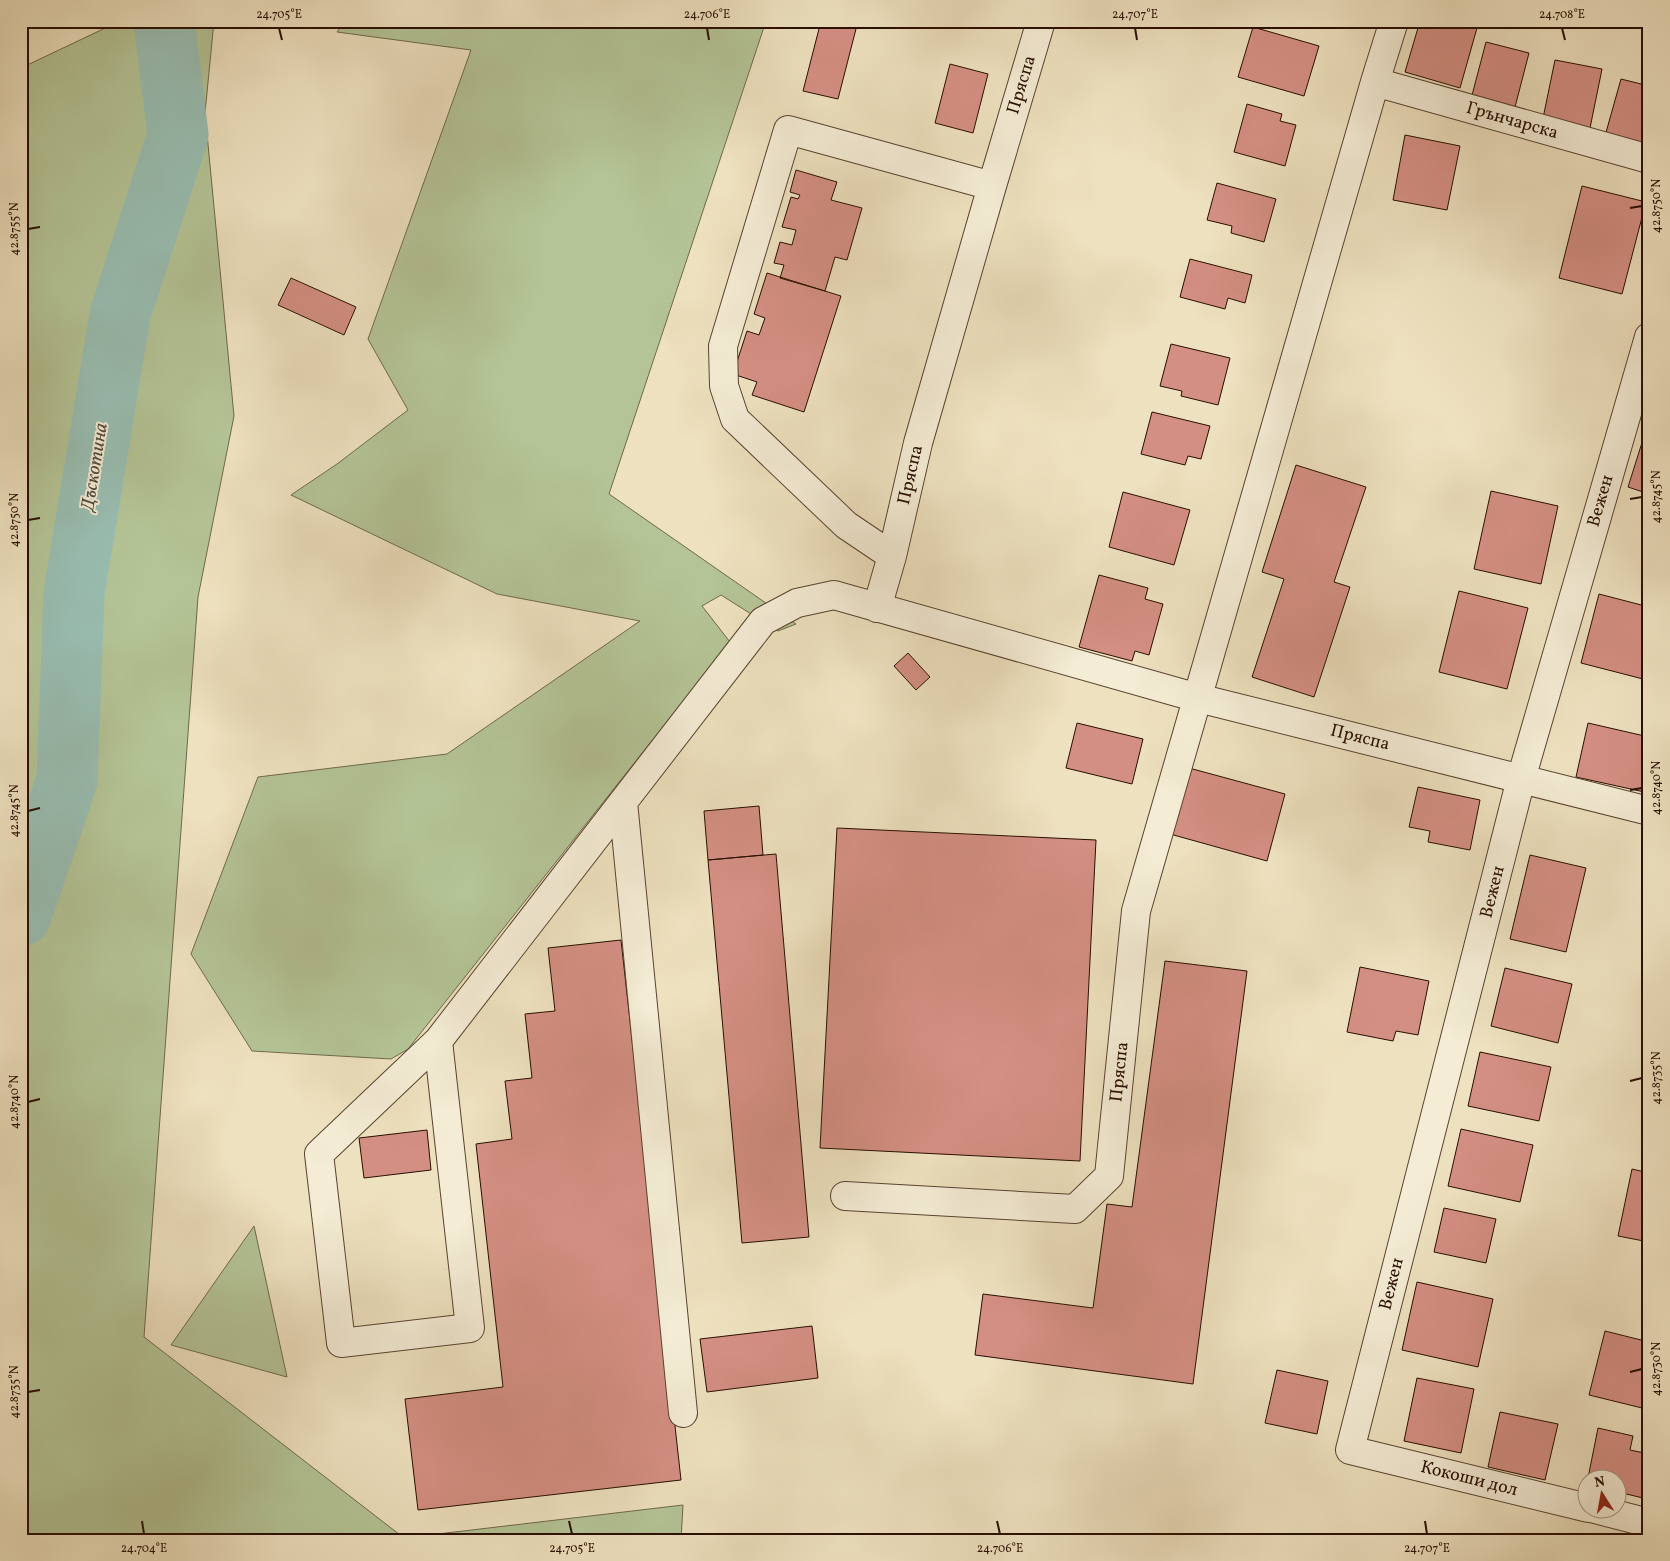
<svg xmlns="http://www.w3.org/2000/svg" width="1670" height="1561" viewBox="0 0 1670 1561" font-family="Vollkorn,serif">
<rect width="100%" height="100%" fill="#eee1bf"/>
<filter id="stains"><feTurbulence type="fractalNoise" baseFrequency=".004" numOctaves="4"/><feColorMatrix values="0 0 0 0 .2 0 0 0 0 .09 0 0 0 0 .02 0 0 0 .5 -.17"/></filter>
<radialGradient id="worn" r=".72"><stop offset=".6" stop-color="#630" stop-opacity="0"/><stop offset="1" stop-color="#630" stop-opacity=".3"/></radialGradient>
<path fill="#b4c496" stroke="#6e694b" d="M120 21H214L205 113 234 416 198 597 144 1337 404 1538 683 1505 681 1540H21V68Z
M345 21H766L609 494 796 624 778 631 721 595 702 606 730 642 408 1049 391 1059 252 1051 191 954 258 777 447 754 640 621 497 594 291 495 337 464 408 410 368 339 471 50 337 32Z
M254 1226 287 1377 171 1345Z"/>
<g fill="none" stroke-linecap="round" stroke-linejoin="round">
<path stroke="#99beb2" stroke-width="61" d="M21 916 67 780 74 593 120 315 178 135 164 21"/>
</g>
<path fill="#d48f83" stroke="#280e00" d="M821 21H858L838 99 803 91Z
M1420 21H1455L1477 28 1460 88 1405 72Z
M1253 27 1319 46 1304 96 1238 77Z
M1486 42 1529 53 1514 111 1471 99Z
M1555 60 1602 69 1589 133 1542 123Z
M950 64 988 74 973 133 935 123Z
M1621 79 1649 86V156L1603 143Z
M1247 104 1282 114 1280 121 1296 125 1285 166 1234 152Z
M1405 135 1460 146 1447 210 1393 200Z
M796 170 837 182 831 200 862 208 847 260 835 257 825 291 780 278 784 265 774 263 780 242 792 245 796 230 782 227 791 197 798 199 800 195 790 192Z
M1217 183 1276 199 1264 242 1231 233 1232 226 1207 220Z
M1582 186 1646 202 1622 294 1559 278Z
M1190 259 1252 275 1245 303 1228 298 1225 309 1180 297Z
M767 273 841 296 804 412 752 395 757 382 733 374 747 331 759 335 765 318 754 314Z
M291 278 356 307 344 335 278 305Z
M1171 344 1230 358 1218 405 1181 396 1182 391 1160 386Z
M1152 412 1210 426 1201 459 1188 456 1185 465 1141 454Z
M1645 433 1649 434V494L1628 487Z
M1296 465 1366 487 1334 582 1350 587 1314 697 1252 677 1284 579 1262 572Z
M1491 491 1558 506 1541 584 1474 569Z
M1123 492 1190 510 1174 565 1109 547Z
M1099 575 1148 588 1145 599 1163 604 1149 655 1135 651 1132 661 1079 647Z
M1459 591 1528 608 1507 689 1439 672Z
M1599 594 1649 607V674L1647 680 1581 663Z
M908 653 930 677 916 690 894 666Z
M1077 723 1143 739 1132 784 1066 768Z
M1588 723 1649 737V793L1576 777Z
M1189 768 1285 794 1267 861 1170 834Z
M1418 787 1480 800 1470 850 1428 842 1430 831 1409 827Z
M759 806 763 855 708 860 704 811Z
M837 828 1096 840 1080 1161 820 1148Z
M776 854 809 1237 742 1243 708 860Z
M1530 855 1586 868 1566 952 1510 939Z
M621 940 681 1480 418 1510 405 1399 503 1387 476 1144 512 1139 505 1081 532 1078 525 1014 555 1011 548 948Z
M1165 961 1247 971 1193 1384 975 1355 983 1294 1093 1308 1107 1204 1132 1207Z
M1360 967 1429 981 1418 1035 1396 1031 1393 1041 1347 1032Z
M1505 968 1572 984 1558 1043 1491 1026Z
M1480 1052 1551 1067 1539 1121 1468 1106Z
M1649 1124V1150L1643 1148Z
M1461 1129 1533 1145 1520 1202 1448 1186Z
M427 1130 431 1170 364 1178 359 1138Z
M1632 1169 1649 1173V1242L1618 1236Z
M1444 1208 1496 1219 1486 1263 1434 1252Z
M1417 1282 1493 1299 1478 1367 1402 1350Z
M812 1326 818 1378 707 1392 700 1339Z
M1605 1331 1649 1342V1383L1642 1408 1589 1395Z
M1277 1370 1328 1381 1317 1434 1265 1423Z
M1417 1378 1474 1389 1461 1453 1404 1441Z
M1500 1412 1558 1424 1545 1480 1488 1467Z
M1598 1428 1633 1436 1630 1450 1649 1454V1469L1643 1498 1618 1492V1478H1588Z
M1517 1534 1539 1540H1516Z"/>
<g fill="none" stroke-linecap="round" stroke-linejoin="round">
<defs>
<path id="minor" d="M1375 82 1649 159
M892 556 846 525 735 419 724 386 723 346 788 130 992 186
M877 608 892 556 918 443 992 186 1041 21
M623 802 683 1413
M438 1041 319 1154 341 1343 470 1328 438 1041 763 621 797 603 834 595 1198 698 1649 811
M845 1196 1075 1209 1109 1176 1136 911 1375 82 1394 21
M1588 1508 1350 1450 1521 779 1649 337
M1591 1508 1649 1523"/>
</defs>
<use href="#minor" stroke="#5a4330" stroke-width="30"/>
<use href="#minor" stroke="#f4ecd5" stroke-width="28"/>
</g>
<path fill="none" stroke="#280e00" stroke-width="2" d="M279 28 282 40M707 28 709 40M1135 28 1137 40M1562 28 1565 40M1630 208 1642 206M28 229 40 227M1630 499 1642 497M28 520 40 518M1630 790 1642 788M28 811 40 808M1630 1081 1642 1078M28 1102 40 1099M1630 1372 1642 1369M28 1392 40 1390M142 1521 144 1534M569 1521 572 1534M997 1521 1000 1534M1425 1521 1427 1534"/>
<g text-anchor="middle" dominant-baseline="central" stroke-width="4" stroke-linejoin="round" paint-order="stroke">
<g font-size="18" fill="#280e00" stroke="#f4ecd5">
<text transform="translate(1022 85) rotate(-73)">Пряспа</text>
<text transform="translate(1512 121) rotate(16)">Грънчарска</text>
<text transform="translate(911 475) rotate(-77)">Пряспа</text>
<text transform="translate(1601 501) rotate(-74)">Вежен</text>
<text transform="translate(1360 738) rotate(14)">Пряспа</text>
<text transform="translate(1493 892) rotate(-76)">Вежен</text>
<text transform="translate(1120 1072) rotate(-84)">Пряспа</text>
<text transform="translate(1392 1284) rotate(-76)">Вежен</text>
<text transform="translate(1469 1479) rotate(14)">Кокоши дол</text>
</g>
<g font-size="19" font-style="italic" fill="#504c3e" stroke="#f4ecd5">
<text transform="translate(95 467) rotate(-81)">Дъскотина</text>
</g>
</g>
<rect width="1670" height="1561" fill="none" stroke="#eee1bf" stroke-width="55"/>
<g transform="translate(1602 1494) rotate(349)"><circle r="24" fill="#f4ecd5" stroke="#a29380"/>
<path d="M0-4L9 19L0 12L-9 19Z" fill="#8f2418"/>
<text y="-8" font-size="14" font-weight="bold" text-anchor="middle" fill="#280e00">N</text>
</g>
<rect x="28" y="28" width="1614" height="1506" fill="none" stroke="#280e00" stroke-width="2"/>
<g font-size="12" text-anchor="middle" fill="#280e00">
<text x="279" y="18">24.705°E</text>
<text x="707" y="18">24.706°E</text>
<text x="1135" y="18">24.707°E</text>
<text x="1562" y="18">24.708°E</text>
<text transform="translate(1656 206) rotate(-90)" y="4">42.8750°N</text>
<text transform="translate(14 229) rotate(-90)" y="4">42.8755°N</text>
<text transform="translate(1656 497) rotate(-90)" y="4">42.8745°N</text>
<text transform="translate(14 520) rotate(-90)" y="4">42.8750°N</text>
<text transform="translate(1656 788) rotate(-90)" y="4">42.8740°N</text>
<text transform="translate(14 811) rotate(-90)" y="4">42.8745°N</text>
<text transform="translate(1656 1078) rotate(-90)" y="4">42.8735°N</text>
<text transform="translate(14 1102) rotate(-90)" y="4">42.8740°N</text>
<text transform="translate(1656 1369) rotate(-90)" y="4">42.8730°N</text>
<text transform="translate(14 1392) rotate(-90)" y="4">42.8735°N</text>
<text x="144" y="1552">24.704°E</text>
<text x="572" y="1552">24.705°E</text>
<text x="1000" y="1552">24.706°E</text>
<text x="1427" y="1552">24.707°E</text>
</g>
<rect width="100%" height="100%" filter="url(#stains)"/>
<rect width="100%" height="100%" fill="url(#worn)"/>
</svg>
